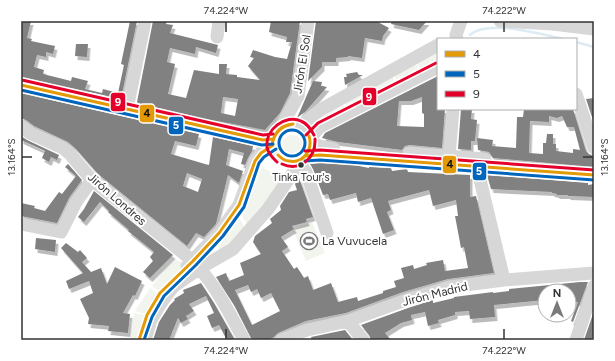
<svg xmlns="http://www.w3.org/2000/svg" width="615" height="361" viewBox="0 0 615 361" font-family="Figtree,sans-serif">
<defs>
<filter id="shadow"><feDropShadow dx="2.5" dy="4" stdDeviation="0" flood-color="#0004"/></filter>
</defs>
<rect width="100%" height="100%" fill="#fff"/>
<path fill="#f1f5ed" d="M435 54H438V66L422 72 417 63Z
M416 64 420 73 398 82 394 76Z
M392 76 396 84 373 96 369 88Z
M367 89 371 97 348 109 344 102Z
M342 103 346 110 321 120 320 117Z
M289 135 297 136C316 149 289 169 281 148L283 140Z
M262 167 285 180 250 230 242 216Z
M240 219 247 232 219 251 218 248 220 244Z
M312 222 325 253 306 261 293 230Z
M175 260 181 262C182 265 183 265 181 268 179 275 164 285 159 291L152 286 165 269Z
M150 288 157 293 145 314 135 311Z
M134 313 145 315 137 340H131Z"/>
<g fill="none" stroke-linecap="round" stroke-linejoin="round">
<path stroke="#ddebf3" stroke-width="2.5" d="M470 35C488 19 541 34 563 39
M576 42 594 47"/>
</g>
<path fill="#818181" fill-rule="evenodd" filter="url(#shadow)" d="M21 21H31L27 38 32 39 31 41 55 46 53 54 46 52V57L37 55 34 67 44 70 43 74 71 81 72 77 88 81 85 89 102 93 103 89 118 93 124 65 121 64 130 21H137L121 99 21 77Z
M153 21H167L166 24 173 25 170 33 218 45 216 53 196 47 195 54 170 48 167 62 175 64 168 94 186 98 194 70 219 74V64H227L226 74 237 75V77L260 80 248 66 254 58 250 57 253 50 275 57 287 59 292 42H286L287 37 269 32 271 21H300L290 93 280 113 265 130 206 119 138 103 137 102ZM223 97 238 99 235 116 221 113Z
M316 21H376L389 28 383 36 382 41 365 38 362 58 348 56V57L336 58V62H322V67L308 81Z
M392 21H427L419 30 391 24Z
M76 44H88L87 57 75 56Z
M357 72 359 75H363L345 85 344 77H347L346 74Z
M438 76V109H445L442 148 410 145 405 146 402 150 338 142 322 138 325 133ZM422 97V113L424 114V127L397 126 399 101H411Z
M313 81 322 82 321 86 327 87 306 111 297 118Z
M21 93 199 134 196 146 175 141 171 154 205 164 209 165 213 137 253 146 252 151 248 158 245 165 241 164 244 153 229 149 226 165 243 171 239 183 228 175 216 224 204 237 196 233 187 246 98 174 76 149 68 142 34 126 26 120 21 118ZM187 173 202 179 198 192 183 186Z
M594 98V123L586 99Z
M461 109H472L471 119 477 120 475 141H471V150L458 149Z
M524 109H573L586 151 589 154 594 156V167L493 158 489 152 478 150 477 138 493 140 492 146 516 148 517 117H523ZM549 116 557 118 562 116 567 127H574L580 150 573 149V153L556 151V144H553V134H547L546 143H543V154L529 153 530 121 549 122Z
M21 136 27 140 59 155 57 160 51 157 49 162 42 158 45 151 21 140Z
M320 163 354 165 369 168V167L391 168 392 171 407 169 408 172 470 175V197L476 196 494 273 448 279 403 292 346 313 306 321 278 333 274 337 268 340H252L234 305 216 277 226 273 229 281 244 275 240 263 261 254 253 242 255 236 272 223 270 219 281 210 280 206 289 192 297 190 295 184 299 178 313 217 306 219 307 222 292 226 294 229 281 237 288 247 282 251 294 269 297 267 304 278 308 276 313 290 331 283 338 302 357 297 358 301 383 293V291L396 287 394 281 404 278 401 268 413 265 414 269 427 265 426 263 443 260 445 271 468 268 464 247 461 248 455 216H458L456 200 433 206 429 190 388 201 391 210 387 212 394 230 383 234 371 198 358 202 356 193 330 200 328 194 323 195 313 169 310 164ZM248 285 251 292 257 289 261 298 271 293 280 311 252 325 235 290Z
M68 164 82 180 69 198 57 223 21 216V203L35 206 34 208 45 211 59 192 62 194 76 176 65 167Z
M487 175 588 183V185L594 184V197L568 196V195H557V194L552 193V192L491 189Z
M94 191 173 255 150 278 143 272 153 261 150 257 154 252 128 231 129 230 108 212 109 211 100 202 84 222 78 217 84 209Z
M36 238 56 240 55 252 35 249Z
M66 243 78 252 80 250 87 258 82 262 91 272 101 268 107 284 115 267 142 281 135 296 133 295 123 313 130 314 128 333 108 331 109 326 88 324 89 318 80 299 93 293 89 281 69 289 66 281 83 273 61 248Z
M580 282H588L573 322 571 321 578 302 569 303V291H545V300L494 305 495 317 470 319 469 311 455 312V315L438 320 439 323 428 326 425 312 411 315 412 320 401 323 385 333 391 340H371L369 335 361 325 408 308 433 300V303L454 298V297L493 292V293L509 291V289Z
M201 283 214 303 235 340H227L219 325 212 328 207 316 214 313 206 296 189 304 194 311 186 316 188 319 181 323 178 318 169 340H153L159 322 170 305 175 300 174 299 184 293 183 290Z
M594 311V329L592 340H584Z
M345 330 353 340H312L311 337Z"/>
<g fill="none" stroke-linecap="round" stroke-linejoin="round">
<path stroke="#d7d7d7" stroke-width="13" d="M500 21 553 24 594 29
M217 37 219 21
M457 39 456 35 461 21
M21 85 263 140 273 139
M576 94 594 148
M127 109 145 21
M272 143a19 19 0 1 1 38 0a19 19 0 1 1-38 0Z
M21 126 30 133 63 148 70 154 92 180 193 261C215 284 229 312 244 340
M300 126 320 110 438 45
M281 127 298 96 308 21
M310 138 320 127 438 67
M310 143 323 147 334 149
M409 153 485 159
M305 156 320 155 594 175
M449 156 453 109
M299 163 306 172 327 233
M477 167 504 280
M21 224 61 232 76 202 92 180
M187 266 219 233 239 205 255 161 261 153 273 145
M348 321 363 340
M145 340 151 320 163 300 173 287 200 268 233 249 268 209 303 158
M281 340 307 330 348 321 406 300 450 287 504 280 594 273
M576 340 594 286"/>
<defs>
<path id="bus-1" d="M21 85 263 140 273 139
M272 145C274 133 281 125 293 124
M272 145C274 133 281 126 293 124
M278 155C281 158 285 161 289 161 304 164 313 149 309 136
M305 156 320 155 594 175
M139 340 147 315 160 293 193 261 219 233 239 205 255 161 261 153 273 145"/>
<path id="bus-2" d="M21 90 262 145 273 144
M279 143a13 13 0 1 1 26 0a13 13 0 1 1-26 0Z
M305 161 320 160 594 180
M144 340 152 317 164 296 196 265 223 236 244 207 259 163 264 157 276 149"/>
<path id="bus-3" d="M22 80 263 135 273 134
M306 135 318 123 436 63
M305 151 320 150 594 170
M277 162C273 158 268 154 267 147 265 129 286 114 301 121 308 124 311 129 314 135
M282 164C300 172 316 158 315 139"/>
</defs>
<use href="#bus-1" stroke="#fff" stroke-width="6"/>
<use href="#bus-2" stroke="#fff" stroke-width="6"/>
<use href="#bus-3" stroke="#fff" stroke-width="6"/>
<use href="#bus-1" stroke="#e39a05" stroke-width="3"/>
<use href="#bus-2" stroke="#0065bd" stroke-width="3"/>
<use href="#bus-3" stroke="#e4002b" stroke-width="3"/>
</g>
<path fill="none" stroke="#333" stroke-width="1.5" d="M226 22V32M504 22V32M22 157H32M583 157H593M226 329V339M504 329V339"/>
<defs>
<symbol id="stadium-ring" viewBox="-11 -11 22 22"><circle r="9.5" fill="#fff" stroke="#7a7a7a" stroke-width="1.5"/><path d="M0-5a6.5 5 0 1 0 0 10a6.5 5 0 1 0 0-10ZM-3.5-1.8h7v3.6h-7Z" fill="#7a7a7a"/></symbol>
</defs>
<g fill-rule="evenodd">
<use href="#stadium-ring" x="299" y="231" width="20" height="20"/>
</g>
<circle fill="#333" stroke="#fff" stroke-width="1.5" cx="301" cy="165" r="3.5"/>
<g text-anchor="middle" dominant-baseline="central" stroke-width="4" stroke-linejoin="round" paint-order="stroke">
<g font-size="11" fill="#333" stroke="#fff">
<text x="301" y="177">Tinka Tour's</text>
</g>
<g font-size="12" fill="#333" stroke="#fff">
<text transform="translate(302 64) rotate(-81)">Jirón El Sol</text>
<text transform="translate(117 199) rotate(41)">Jirón Londres</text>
<text transform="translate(435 294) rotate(-14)">Jirón Madrid</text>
</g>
<g font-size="12" fill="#333" stroke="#fff" text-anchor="start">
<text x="322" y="241">La Vuvucela</text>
</g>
</g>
<g stroke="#fff" stroke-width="1.5">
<rect x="362" y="87" width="15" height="19" rx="4" fill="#e4002b"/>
<rect x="110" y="92" width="16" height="20" rx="4" fill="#e4002b"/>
<rect x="139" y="104" width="16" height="19" rx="4" fill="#e39a05"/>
<rect x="168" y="116" width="16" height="19" rx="4" fill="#0065bd"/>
<rect x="442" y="155" width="15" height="19" rx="4" fill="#e39a05"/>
<rect x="472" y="162" width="15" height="19" rx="4" fill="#0065bd"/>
</g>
<g font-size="11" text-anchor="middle" font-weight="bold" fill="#fff">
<text x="369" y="101">9</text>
<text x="118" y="106">9</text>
<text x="176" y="129">5</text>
<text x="479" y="175">5</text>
</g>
<g font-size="11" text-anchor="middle" font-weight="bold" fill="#111">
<text x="147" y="117">4</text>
<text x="450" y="168">4</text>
</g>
<rect width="615" height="361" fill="none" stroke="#ffffff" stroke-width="44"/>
<rect x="437" y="38" width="140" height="72" fill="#ffffff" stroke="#adadad"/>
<rect x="445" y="51" width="20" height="6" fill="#e39a05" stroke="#adadad"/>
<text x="473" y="58" font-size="12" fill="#333333">4</text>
<rect x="445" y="71" width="20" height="6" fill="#0065bd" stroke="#adadad"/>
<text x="473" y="78" font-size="12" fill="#333333">5</text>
<rect x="445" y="91" width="20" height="6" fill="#e4002b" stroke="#adadad"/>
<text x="473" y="98" font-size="12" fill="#333333">9</text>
<g transform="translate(557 303)"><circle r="19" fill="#ffffff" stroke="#adadad"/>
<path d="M0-3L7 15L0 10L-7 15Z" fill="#7a7a7a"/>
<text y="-6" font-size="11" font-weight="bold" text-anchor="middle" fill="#333333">N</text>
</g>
<rect x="22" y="22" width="571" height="317" fill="none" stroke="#333" stroke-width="1.5"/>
<g font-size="10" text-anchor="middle" fill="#333">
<text x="226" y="14">74.224°W</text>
<text x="504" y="14">74.222°W</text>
<text transform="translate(11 157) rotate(-90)" y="4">13.164°S</text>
<text transform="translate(604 157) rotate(-90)" y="4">13.164°S</text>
<text x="226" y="354">74.224°W</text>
<text x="504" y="354">74.222°W</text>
</g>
</svg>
